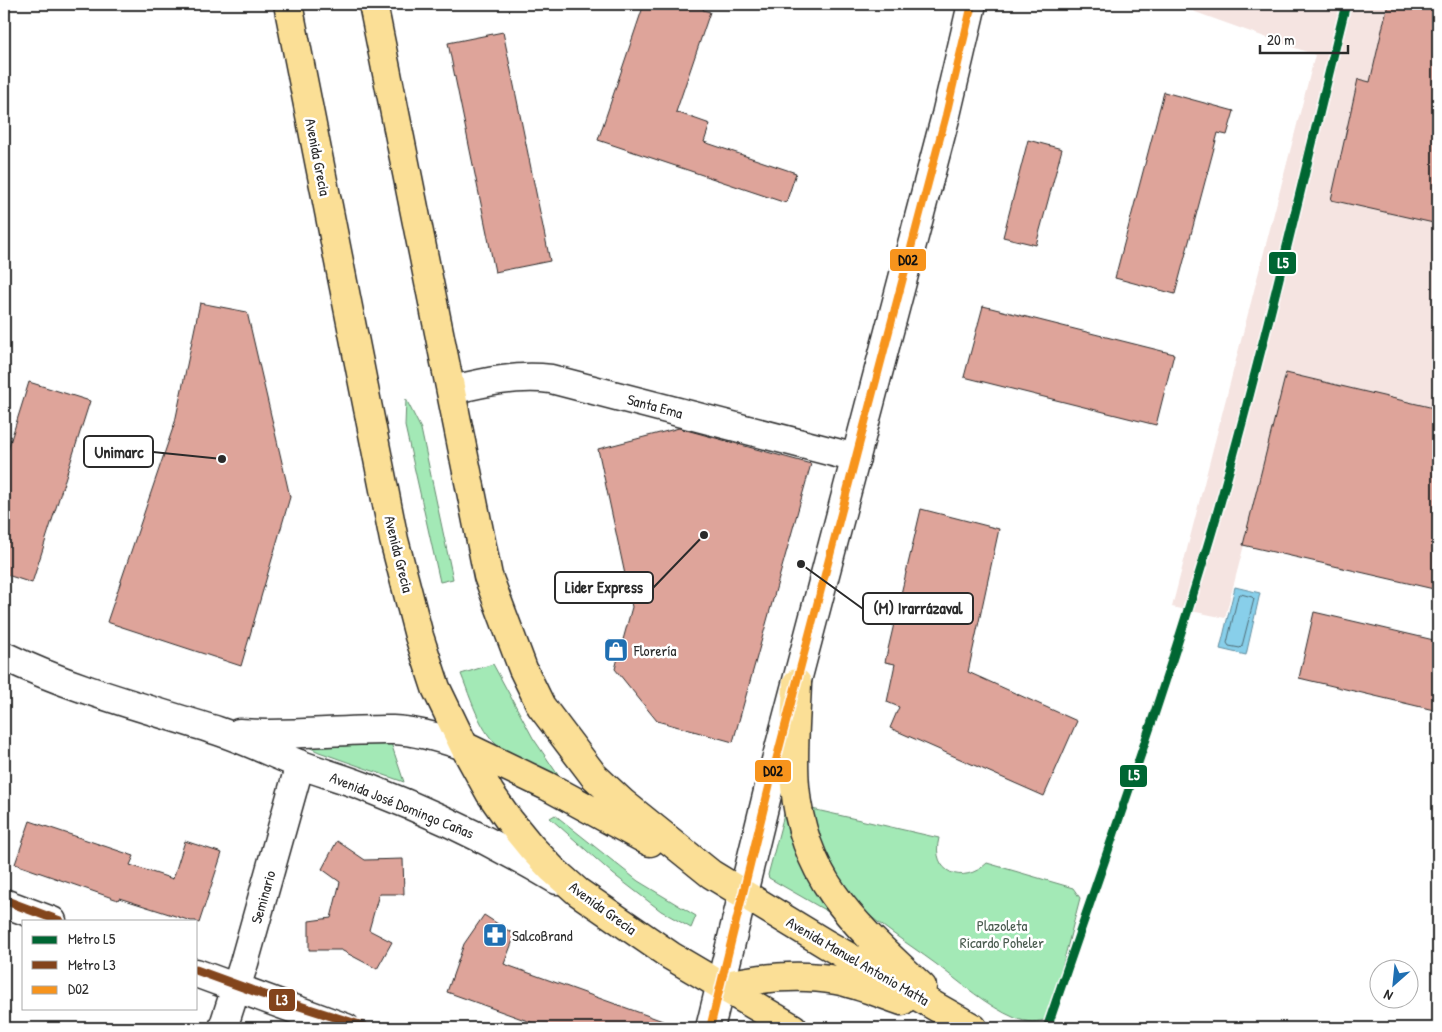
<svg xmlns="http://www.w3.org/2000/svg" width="1442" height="1032" viewBox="0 0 1442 1032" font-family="'Patrick Hand',sans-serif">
<rect width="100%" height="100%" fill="#fff"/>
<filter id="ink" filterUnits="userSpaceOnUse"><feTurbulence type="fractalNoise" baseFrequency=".02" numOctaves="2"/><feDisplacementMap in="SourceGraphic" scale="10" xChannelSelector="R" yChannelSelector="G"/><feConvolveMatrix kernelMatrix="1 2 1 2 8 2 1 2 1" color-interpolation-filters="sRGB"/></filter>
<g filter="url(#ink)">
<path fill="#f5e4e1" d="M1173 4H1438V590L1244 545 1225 618 1172 607 1315 55Z"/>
<path fill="#a3e9b6" stroke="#678a70" d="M406 399 421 429 453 579 440 582 405 426Z
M493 664 533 738 558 775C546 770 532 767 521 762 483 745 475 709 461 674Z
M298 742 391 743 404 782 319 752Z
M786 807 830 911V913L769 878 768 875Z
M812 809 939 838C930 873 963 886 987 863L1073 888 1080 898 1049 1018C1038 1023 1027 1023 1015 1018 987 1006 961 983 936 964 905 941 869 920 844 890 825 866 818 838 812 809Z
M555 815 638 881 696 916 691 928 661 911 613 874 550 818Z"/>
<path fill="#88cfea" stroke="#638d9e" d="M1235 587 1260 593 1246 655 1220 649Z"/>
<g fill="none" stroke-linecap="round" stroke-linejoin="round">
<path stroke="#506d77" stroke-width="1" d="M1241 594 1252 597 1254 599 1242 646 1240 648 1229 646 1227 643 1238 596Z"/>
</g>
<path fill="#dea49a" stroke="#2b2b2b" d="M644 4H706L703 10 710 12 676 112 710 124 704 142 796 173 786 203 598 140Z
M1388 4H1410L1438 10V224L1331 200 1358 79 1370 82Z
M503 32 550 261 495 272 448 43Z
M1164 92 1234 111 1227 135 1218 133 1175 294 1115 278Z
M1028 140 1062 149 1036 245 1003 237Z
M200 303 247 312 290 497 241 666 107 622 175 422Z
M983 306 1174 354 1156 425 964 377Z
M1286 373 1438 409V590L1243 545Z
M29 382 90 401 32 583 4 574V462Z
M679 428 811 464 733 742 657 721 615 669 632 607 598 449Z
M921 509 999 529 968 672 1077 721 1044 796 890 728 899 707 887 702 895 664 885 662Z
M1314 612 1438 641V711L1299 678Z
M30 821 134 856 130 865 173 879 185 841 222 853 199 923 196 922V921H191L119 898 118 900 15 864Z
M337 841 365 860 403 859 404 894H379L369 930 392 942 377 969 341 950H309V921L331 918 340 882 322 869Z
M484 915 515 935 504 964 674 1025V1028H547L447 992 464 944Z"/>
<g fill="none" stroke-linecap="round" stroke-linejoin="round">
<defs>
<path id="minor" d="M452 390C485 382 517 375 551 379L856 458"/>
<path id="tertiary" d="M4 656C72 689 145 708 218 731 245 740 272 753 299 764 322 773 347 779 370 789 435 814 497 844 557 880
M239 733C290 737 341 729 393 730 418 731 441 738 464 746
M4 903 52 921
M196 973 346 1028
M223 1028 244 963 300 764"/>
<path id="secondary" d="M710 1028 770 783 946 115 972 4"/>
<path id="primary" d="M288 4 394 540 419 636 436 688 464 746 490 793 509 820 531 847 552 869 578 892 671 956 793 1028
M373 4 488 576 523 669 541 706 594 776 623 803 711 874 826 944 973 1028
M797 683C796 717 792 752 795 786 803 881 857 926 922 987
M464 746 547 786 650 842
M721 986C760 978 797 973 836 980 858 984 881 994 902 1001"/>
</defs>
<use href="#minor" stroke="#2b2b2b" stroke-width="31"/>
<use href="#tertiary" stroke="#2b2b2b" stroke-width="31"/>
<use href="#secondary" stroke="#2b2b2b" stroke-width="31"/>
<use href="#primary" stroke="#2b2b2b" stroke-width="31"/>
<use href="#minor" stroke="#fff" stroke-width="28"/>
<use href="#tertiary" stroke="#fff" stroke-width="28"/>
<use href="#secondary" stroke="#fff" stroke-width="28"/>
<use href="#primary" stroke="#fbdf96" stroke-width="28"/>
<defs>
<path id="bus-1" d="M710 1028 770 783 946 115 972 4"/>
</defs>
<use href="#bus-1" stroke="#fff" stroke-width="11"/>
<use href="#bus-1" stroke="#f7941d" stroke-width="8"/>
<defs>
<path id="metro-1" d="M1047 1028C1105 857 1167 687 1217 514 1265 345 1304 174 1346 4"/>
<path id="metro-2" d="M4 900 60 921
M196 970 262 994 369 1028"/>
</defs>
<use href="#metro-1" stroke="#fff" stroke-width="12"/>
<use href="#metro-2" stroke="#fff" stroke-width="12"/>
<use href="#metro-1" stroke="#063" stroke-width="9"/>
<use href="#metro-2" stroke="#83441d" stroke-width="9"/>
</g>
</g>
<defs>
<symbol id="shop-square" viewBox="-11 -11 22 22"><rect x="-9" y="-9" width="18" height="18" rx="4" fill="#1f6fb2" stroke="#fff"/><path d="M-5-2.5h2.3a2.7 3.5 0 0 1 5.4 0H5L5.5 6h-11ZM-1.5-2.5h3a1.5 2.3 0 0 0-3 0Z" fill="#fff"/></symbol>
<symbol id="pharmacy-square" viewBox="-11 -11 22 22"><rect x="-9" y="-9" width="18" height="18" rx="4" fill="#1f6fb2" stroke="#fff"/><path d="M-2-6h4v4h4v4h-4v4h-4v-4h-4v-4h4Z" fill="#fff"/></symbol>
</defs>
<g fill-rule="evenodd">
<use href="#shop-square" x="602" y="636" width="28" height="28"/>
<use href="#pharmacy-square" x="481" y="921" width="28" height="28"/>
</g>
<g text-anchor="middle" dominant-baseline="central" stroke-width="5" stroke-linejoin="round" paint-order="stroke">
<g font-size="15" fill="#2b2b2b" stroke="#fff">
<text transform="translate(318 157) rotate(79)">Avenida Grecia</text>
<text transform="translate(655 406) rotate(15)">Santa Ema</text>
<text transform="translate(399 554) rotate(76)">Avenida Grecia</text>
<text transform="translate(402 805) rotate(22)">Avenida José Domingo Cañas</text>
<text transform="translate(263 897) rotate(-74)">Seminario</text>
<text transform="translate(603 908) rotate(36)">Avenida Grecia</text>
<text transform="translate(858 961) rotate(30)">Avenida Manuel Antonio Matta</text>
</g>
<g font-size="15" fill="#2b2b2b" stroke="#fff" text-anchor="start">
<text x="634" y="650">Florería</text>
<text x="512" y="935">SalcoBrand</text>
</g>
<g font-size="15" fill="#495a4e" stroke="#fff">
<text x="1002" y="925">Plazoleta<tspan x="1002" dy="17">Ricardo Poheler</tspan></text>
</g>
</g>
<path fill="none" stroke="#2b2b2b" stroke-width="2" d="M222 459L153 452M704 535L653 588M801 564L863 609"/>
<g fill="#2b2b2b" stroke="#fff" stroke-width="2">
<circle cx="222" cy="459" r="5"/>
<circle cx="704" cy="535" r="5"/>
<circle cx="801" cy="564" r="5"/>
</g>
<g fill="#fff" stroke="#2b2b2b" stroke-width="2">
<rect x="84" y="436" width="69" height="31" rx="5"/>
<rect x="555" y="572" width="98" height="31" rx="5"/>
<rect x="863" y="593" width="110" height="31" rx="5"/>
</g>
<g font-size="16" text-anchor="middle" font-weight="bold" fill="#2b2b2b">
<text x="119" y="458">Unimarc</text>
<text x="604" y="593">Lider Express</text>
<text x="918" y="614">(M) Irarrázaval</text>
</g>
<g stroke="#fff" stroke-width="2">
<rect x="889" y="248" width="38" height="24" rx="5" fill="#f7941d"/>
<rect x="1268" y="251" width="29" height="24" rx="5" fill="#063"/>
<rect x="754" y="759" width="38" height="24" rx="5" fill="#f7941d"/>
<rect x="1119" y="764" width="29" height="24" rx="5" fill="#063"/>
<rect x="268" y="988" width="28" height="24" rx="5" fill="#83441d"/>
</g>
<g font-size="14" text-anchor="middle" font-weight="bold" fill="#fff">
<text x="1283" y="268">L5</text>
<text x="1134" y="780">L5</text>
<text x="282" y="1005">L3</text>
</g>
<g font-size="14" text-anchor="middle" font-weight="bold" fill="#111">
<text x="908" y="265">D02</text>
<text x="773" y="776">D02</text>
</g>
<rect width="1442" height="1032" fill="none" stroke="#fff" stroke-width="20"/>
<rect x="10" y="10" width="1422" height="1012" fill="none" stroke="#2b2b2b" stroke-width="2" filter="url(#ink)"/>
<rect x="22" y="920" width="175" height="90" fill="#ffffff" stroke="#aaaaaa"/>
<rect x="32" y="936" width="25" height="8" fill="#006633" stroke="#aaaaaa"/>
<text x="68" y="944" font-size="15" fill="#2b2b2b">Metro L5</text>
<rect x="32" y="961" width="25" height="8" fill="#83441d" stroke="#aaaaaa"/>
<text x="68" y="970" font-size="15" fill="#2b2b2b">Metro L3</text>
<rect x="32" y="986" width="25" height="8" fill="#f7941d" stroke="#aaaaaa"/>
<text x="68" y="994" font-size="15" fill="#2b2b2b">D02</text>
<g transform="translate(1394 984) rotate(207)"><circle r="24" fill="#ffffff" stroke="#aaaaaa"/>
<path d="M0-4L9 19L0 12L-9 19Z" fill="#1f6fb2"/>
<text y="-8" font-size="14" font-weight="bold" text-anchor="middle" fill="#2b2b2b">N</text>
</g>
<path d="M1260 45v8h88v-8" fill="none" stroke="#2b2b2b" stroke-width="2.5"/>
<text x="1267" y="45" font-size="15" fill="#2b2b2b" stroke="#ffffff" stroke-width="4" paint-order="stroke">20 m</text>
</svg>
